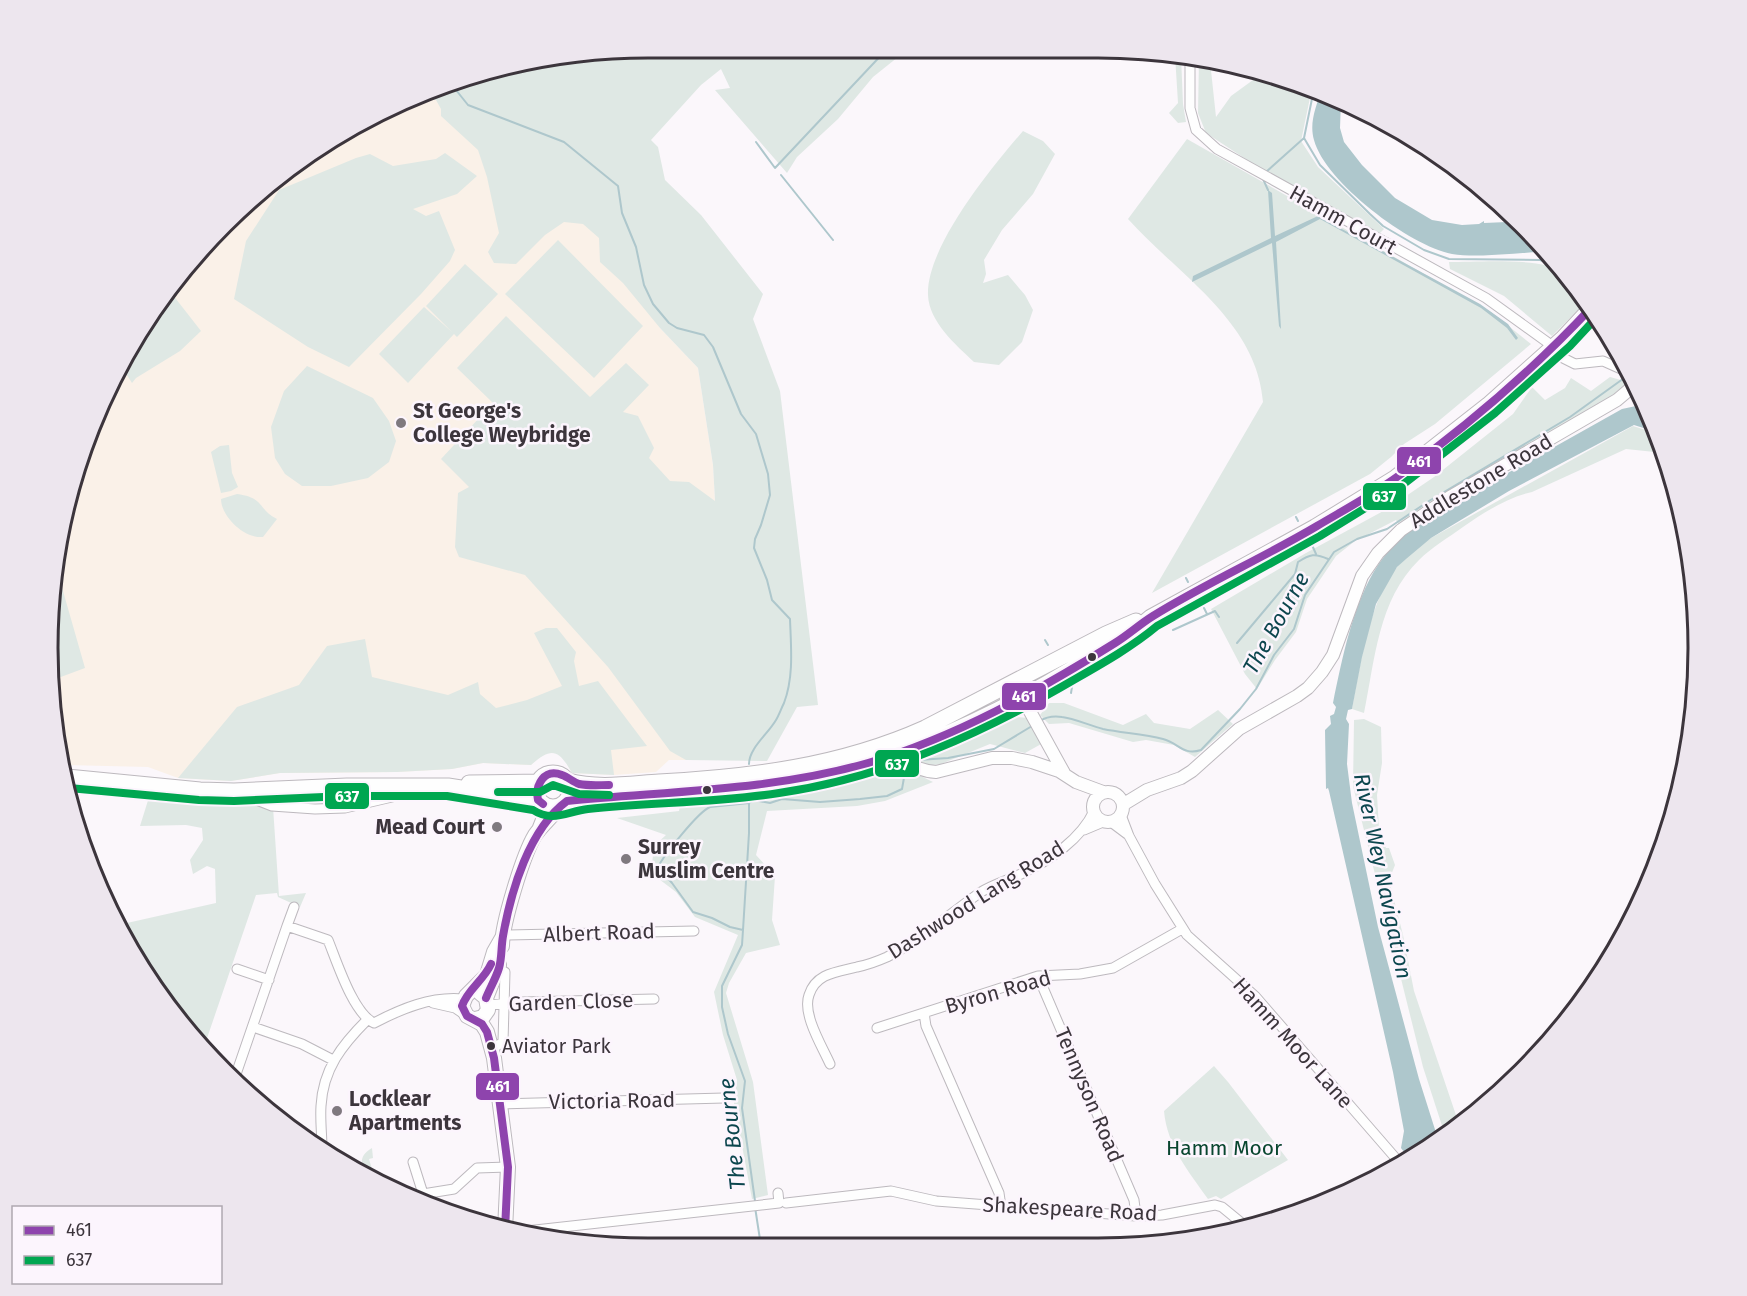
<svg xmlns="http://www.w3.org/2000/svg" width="1747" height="1296" viewBox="0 0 1747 1296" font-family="'Fira Sans',sans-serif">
<rect width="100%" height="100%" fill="#fbf7fb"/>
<path fill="#faf1e8" d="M475 76 550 122 660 328 698 368 713 465 715 502 771 665 757 686 739 751 686 760H669L656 772 614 775 572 773 565 760 558 753 549 752 541 755 531 765 483 763 452 769 397 772 280 773 231 781 178 778 148 767 65 765 49 688 59 531 110 382 149 314 223 224 348 129Z"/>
<path fill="#dfe8e4" d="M648 48 908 49 873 77 838 119 797 157 787 173 715 90 730 88 721 69 701 85 651 140 658 147 665 180 701 215 763 294 753 319 780 391 818 705 797 707 767 761 686 760 670 751 608 667 525 575 459 557 455 547 458 493 469 487 441 459 493 403 457 368 506 316 590 397 626 363 649 385 623 412 638 416 654 448 649 458 670 481 689 482 715 501 713 465 698 368 660 328 623 283 600 262 599 238 583 224 564 222 545 235 516 264 494 263 488 252 499 233 487 177 478 150 441 116V109L436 100 425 97 492 69Z
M1175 55 1181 56 1183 104 1186 122 1178 123 1169 113 1178 103Z
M1199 59 1210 61 1216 117 1231 96 1264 72 1312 88 1301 141 1318 167 1384 229 1380 233 1267 173 1206 133 1198 113Z
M1023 131 1043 141 1055 154 1033 194 1002 230 984 260 986 274 983 283 1008 275 1025 295 1033 310 1022 342 999 365 974 362C956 345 929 322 928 295 926 247 992 167 1023 131Z
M1187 139 1491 312 1531 344 1435 424 1404 444 1391 457 1370 474 1152 593 1263 402C1257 321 1177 274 1128 219Z
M445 153 477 176 457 194 413 209 426 216 439 211 455 250 450 261 421 294 349 367 308 347 234 299 246 241 279 190 356 158 370 154 393 166 436 159Z
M558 240 643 326 594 378 505 294Z
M1449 262C1477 262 1541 257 1565 272 1574 278 1581 292 1587 301L1552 336 1504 296 1450 269Z
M465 264 498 294 457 337 454 334 408 383 379 354 424 307 452 332 426 306Z
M169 290 201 331 180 351 136 378 132 383 120 364 149 314Z
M307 366 373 398 389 421 396 441 389 462 368 478 331 486H302L285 474 275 458 271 427 284 391Z
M1610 377 1628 382 1609 398 1399 525 1396 520 1355 541 1336 556 1307 599 1296 632 1275 660 1257 689 1245 674 1211 609 1306 553 1387 509 1434 477 1513 414 1532 387 1545 400 1565 388 1571 378 1591 391Z
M1633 426 1652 432 1655 429 1664 453 1626 449 1532 492C1508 497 1483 513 1463 527 1448 538 1432 547 1419 560 1378 600 1375 660 1364 713L1352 709C1362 657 1370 587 1412 551 1418 546 1425 542 1431 538Z
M229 445 232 473 238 487 231 491 221 493 211 452 220 446Z
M237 494C266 498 257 509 277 519L263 537C244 539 221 516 221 499Z
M57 570 85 668 50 681Z
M546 628H557L576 652 574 661 579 686 598 681 647 746 611 750 614 775 572 773C559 750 552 746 531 765L483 763 452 769 397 772 280 773 231 781 178 778 237 707 299 685 327 646 365 639 372 677 448 695 478 682 480 694 496 708 527 700 562 686 534 633Z
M1049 703H1064L1123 725 1146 714 1154 723 1190 729 1218 710 1233 724 1195 757 1174 745 1146 740 1133 742 1069 723 1049 724 1040 715Z
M1005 716 1029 718 1043 743 1025 753 990 744 941 764 926 766 910 758Z
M1364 719 1381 727 1382 763 1377 795 1379 829 1386 848H1389L1395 865 1389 880 1403 935 1414 991 1460 1127 1445 1135 1423 1067 1353 786 1354 720Z
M894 763 933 782 885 801 857 806 767 811 756 855 775 876 772 920 780 945 746 953 729 983 726 993 753 1082 768 1195 752 1199 734 1103 737 1080 723 1035 714 992 738 935 695 917 676 892 651 873 654 846 666 835 617 818 679 811 681 800 764 793 821 783Z
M374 788 379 794C363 808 296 806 273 807L279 896 306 893 300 907 278 897 277 893 256 895 204 1047 172 1013 128 948 118 925 216 903 215 869 207 866 193 874 190 860 203 840 202 828 186 825 140 826 150 794 238 798Z
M1214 1066 1228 1082 1288 1160 1221 1199 1216 1196 1208 1199C1189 1172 1167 1146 1164 1111Z
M372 1148 373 1158 369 1159 375 1179 363 1174C361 1161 360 1155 372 1148Z
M865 1237 924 1243V1245L756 1246 809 1240Z"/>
<path fill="#aec7cc" d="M1321 91 1341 100 1340 128 1344 142 1362 165 1395 198 1432 220 1462 225 1479 224 1484 221V223L1507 222 1517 219 1550 255 1540 252C1513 253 1477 258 1452 254 1410 246 1325 182 1314 140 1309 123 1316 107 1321 91Z
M1268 190 1272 193 1275 236 1318 216 1480 304 1508 324 1518 338 1516 340 1507 328 1481 308 1320 219 1276 242 1281 329 1279 326 1272 243 1192 282 1193 276 1271 238Z
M1643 399 1645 404 1641 410 1644 418 1648 420 1651 418 1656 432 1634 425 1509 491 1431 538 1406 559 1397 567 1376 604 1362 657 1352 709 1348 710 1346 719 1349 724 1347 764 1352 803 1378 927 1419 1079 1438 1139 1408 1157 1401 1148 1404 1131 1393 1072 1329 791 1328 788 1326 789 1325 730 1331 724 1330 716 1334 714 1336 707 1333 703C1342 659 1353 603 1378 565 1405 524 1457 501 1499 478 1540 455 1581 432 1622 409L1636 406Z"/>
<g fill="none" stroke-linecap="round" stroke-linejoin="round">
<path stroke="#aec7cc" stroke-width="2" d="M452 85 468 105 564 142 618 186 622 213 636 247 644 285 653 304 669 323 677 328 704 335 713 347 741 414 756 434 768 474 770 495 761 525 755 539 754 548 767 580 772 600 790 619C791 647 794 677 784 703 781 709 779 715 776 720 768 734 749 748 749 764
M1314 89 1304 138 1320 165 1370 214 1383 226 1424 250 1449 259 1540 260 1562 268
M756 142 775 168 887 49
M1266 172 1304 138
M781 175 833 240
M1263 179 1268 190
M1296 517 1298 521
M1312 545 1316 554
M1186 578 1188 582
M1204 608 1207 614
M1173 630 1215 611 1219 617
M1045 640 1048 645
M1237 643 1295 574 1298 562C1310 554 1315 553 1328 559
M1071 693 1072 687
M1040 721C1046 717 1055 716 1062 717 1073 718 1091 726 1103 729 1123 733 1144 734 1163 739 1179 743 1183 756 1201 750L1240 709 1256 689 1274 655 1294 629 1305 595 1334 552 1357 539 1387 529 1429 501 1570 417 1627 376
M915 763 918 760 948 758 994 749 1032 726
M743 930 749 833V792
M755 1201 742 1108 745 1081 728 1034 722 1007V986L742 945 743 930 730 927 712 918 693 912 672 883 658 867C664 855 698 812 710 807L749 803 754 800 770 803 782 799 820 802 860 799 887 796 902 789 905 772 908 769
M755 1207 761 1246"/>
<defs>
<path id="minor" d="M1190 58V108L1196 130 1217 149 1486 298 1547 342 1563 358 1575 364 1603 361 1632 374
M241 794 272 806 315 809 345 808 392 797 407 787
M1121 815 1129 836 1155 884 1187 935 1255 996 1399 1162
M1111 822 1127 834
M1084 830 1103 822
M287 926 294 907
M503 935 694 931
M237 969 269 980
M1038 976 1134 1200 1136 1216
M433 1003 455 1008 464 1014
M488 1005 523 1002 654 999
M924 1013 926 1026 999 1193 1001 1207
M253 1027 302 1044 333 1060
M877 1028 1038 976 1080 974 1113 968 1182 929
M492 1049 503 1042 505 972 492 966
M830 1064C822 1046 802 1014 809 995 816 973 837 972 857 967 867 965 878 961 887 957 923 939 949 914 981 892 994 884 1009 880 1023 873 1050 860 1081 839 1094 811
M234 1080 287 926 328 940C337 962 353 1013 374 1023 401 1009 431 996 463 999
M499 1104 724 1098
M322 1149C322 1135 320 1120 321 1106 323 1069 342 1045 367 1020
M413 1162 425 1200
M423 1194 454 1189 477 1168 508 1167
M786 1203 891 1191 936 1201 1136 1216 1162 1215 1215 1205 1222 1207 1244 1225
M517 1232 779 1203 778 1193"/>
<path id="tertiary" d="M1027 706 1064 773
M1030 711 1040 698 1076 674
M892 755C906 764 920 771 936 772L992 758H1012L1032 762 1059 771 1076 782 1103 792
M1093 807a15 15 0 1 1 30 0a15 15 0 1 1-30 0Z
M1124 804 1147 790 1181 778 1192 771 1239 729 1297 696 1308 688 1322 672 1333 655 1362 576 1378 553 1401 530 1450 497 1617 400 1637 383"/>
<path id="secondary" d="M539 830 543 820V804
M502 938 494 952 487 975 466 996 462 1006 467 1016 482 1024 487 1032 494 1058 508 1167 505 1230
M502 946C502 924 523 855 535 835 542 825 552 817 559 807
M486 998 499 965
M475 1019 483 1017 488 1010 486 998 480 993"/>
<path id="primary" d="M536 790a17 17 0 1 1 34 0a17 17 0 1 1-34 0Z
M67 777 200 790 234 791 347 786H448L538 800
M568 781C597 789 629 784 659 782 751 777 840 766 925 728L1106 634 1136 621
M469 783 539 782
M567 801C644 792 722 792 798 779 896 763 990 718 1075 667 1101 651 1128 637 1151 617L1315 527 1395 478 1488 405 1563 338 1591 308"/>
</defs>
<use href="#minor" stroke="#bdb9be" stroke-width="11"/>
<use href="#tertiary" stroke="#bdb9be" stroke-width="14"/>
<use href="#secondary" stroke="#bdb9be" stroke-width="16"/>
<use href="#primary" stroke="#bdb9be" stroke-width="17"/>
<use href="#minor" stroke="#fefefe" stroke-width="9"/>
<use href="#tertiary" stroke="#fefefe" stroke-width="12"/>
<use href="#secondary" stroke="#fefefe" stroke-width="14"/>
<use href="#primary" stroke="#fefefe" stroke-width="15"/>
<defs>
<path id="bus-1" d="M543 804 538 800C535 785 544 768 562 775 568 777 573 782 579 784 589 786 599 785 609 785
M491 964C484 980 467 990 462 1006L467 1016 482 1024 487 1032 494 1058 508 1167 505 1230
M486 998C490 988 496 978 499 968 502 958 501 947 503 936 511 891 529 829 567 801 668 791 770 791 868 763 956 737 1038 691 1115 643 1128 635 1140 624 1153 616 1206 583 1263 558 1317 526 1344 510 1372 495 1397 477 1466 427 1533 370 1591 308"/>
<path id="bus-2" d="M69 788 199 800 234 801 347 796H447L533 810C553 823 568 811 588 809 652 802 716 803 779 793 885 778 985 732 1077 678 1105 662 1133 646 1157 626L1320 536 1401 486 1495 413 1570 346 1597 317
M498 792H540L553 785 579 794 609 795"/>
</defs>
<use href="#bus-1" stroke="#fcf5fd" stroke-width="12"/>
<use href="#bus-2" stroke="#fcf5fd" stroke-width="12"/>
<use href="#bus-1" stroke="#8e44ad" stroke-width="8"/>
<use href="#bus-2" stroke="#00a651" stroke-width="8"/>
</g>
<g fill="#7f797f" stroke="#fcf5fd" stroke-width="2">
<circle cx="401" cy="423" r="6"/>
<circle cx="497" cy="827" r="6"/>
<circle cx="626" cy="859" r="6"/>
<circle cx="337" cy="1111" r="6"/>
</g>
<g fill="#3c353c" stroke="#fcf5fd" stroke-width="2">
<circle cx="1092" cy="657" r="5"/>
<circle cx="707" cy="790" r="5"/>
<circle cx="491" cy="1046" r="5"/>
</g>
<g text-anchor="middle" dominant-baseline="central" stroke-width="5" stroke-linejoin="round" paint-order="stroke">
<g font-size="20" fill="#3c353c" stroke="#fcf5fd" text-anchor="start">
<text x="502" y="1046">Aviator Park</text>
</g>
<g font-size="21" fill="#3c353c" stroke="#fcf5fd">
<text transform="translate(1343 220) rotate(29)">Hamm Court</text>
<text transform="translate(1481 481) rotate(-31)">Addlestone Road</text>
<text transform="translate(976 900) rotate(-32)">Dashwood Lang Road</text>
<text transform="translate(599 933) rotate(-2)">Albert Road</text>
<text transform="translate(998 992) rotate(-16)">Byron Road</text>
<text transform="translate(571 1002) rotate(-2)">Garden Close</text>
<text transform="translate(1293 1043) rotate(48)">Hamm Moor Lane</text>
<text transform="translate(1089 1095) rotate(67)">Tennyson Road</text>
<text transform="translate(612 1101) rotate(-1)">Victoria Road</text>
<text transform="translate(1070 1209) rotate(3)">Shakespeare Road</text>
</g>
<g font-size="21" font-weight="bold" fill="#3c353c" stroke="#fcf5fd" text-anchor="start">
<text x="413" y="411">St George's<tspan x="413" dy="24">College Weybridge</tspan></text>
<text x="485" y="827" text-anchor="end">Mead Court</text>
<text x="638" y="847">Surrey<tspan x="638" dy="24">Muslim Centre</tspan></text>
<text x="349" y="1099">Locklear<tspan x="349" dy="24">Apartments</tspan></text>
</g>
<g font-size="21" fill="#09462f" stroke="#fcf5fd">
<text x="1224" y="1148">Hamm Moor</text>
</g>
<g font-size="22" font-style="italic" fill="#0c464e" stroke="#fcf5fd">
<text transform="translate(1276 623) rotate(-61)">The Bourne</text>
<text transform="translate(1383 876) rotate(78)">River Wey Navigation</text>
<text transform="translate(732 1134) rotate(-96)">The Bourne</text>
</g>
</g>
<path d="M0 0H1747V1296H0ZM648 58H1098A590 590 0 0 1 1688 648V648A590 590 0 0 1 1098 1238H648A590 590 0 0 1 58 648V648A590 590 0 0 1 648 58Z" fill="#ede6ee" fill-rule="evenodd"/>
<path fill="none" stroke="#3c353c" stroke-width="3" d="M648 58H1098A590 590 0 0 1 1688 648V648A590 590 0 0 1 1098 1238H648A590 590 0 0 1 58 648V648A590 590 0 0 1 648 58Z"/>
<g stroke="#fcf5fd" stroke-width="2">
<rect x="1396" y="446" width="46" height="29" rx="6" fill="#8e44ad"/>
<rect x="1362" y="482" width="45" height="29" rx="6" fill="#00a651"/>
<rect x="1001" y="682" width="46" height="29" rx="6" fill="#8e44ad"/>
<rect x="874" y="749" width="46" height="29" rx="6" fill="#00a651"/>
<rect x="324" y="782" width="46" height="28" rx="6" fill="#00a651"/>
<rect x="475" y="1072" width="45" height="29" rx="6" fill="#8e44ad"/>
</g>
<g font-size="16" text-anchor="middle" font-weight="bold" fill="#fff">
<text x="1419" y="467">461</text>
<text x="1384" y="502">637</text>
<text x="1024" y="702">461</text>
<text x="897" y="770">637</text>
<text x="347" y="802">637</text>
<text x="498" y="1092">461</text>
</g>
<rect x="12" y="1206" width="210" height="78" fill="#fcf5fd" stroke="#afa8b0" stroke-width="1.5"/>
<rect x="24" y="1226" width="30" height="9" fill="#8e44ad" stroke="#afa8b0" stroke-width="1.5"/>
<text x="66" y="1236" font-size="18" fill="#3c353c">461</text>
<rect x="24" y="1256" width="30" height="9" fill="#00a651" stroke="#afa8b0" stroke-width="1.5"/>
<text x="66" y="1266" font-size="18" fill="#3c353c">637</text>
</svg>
